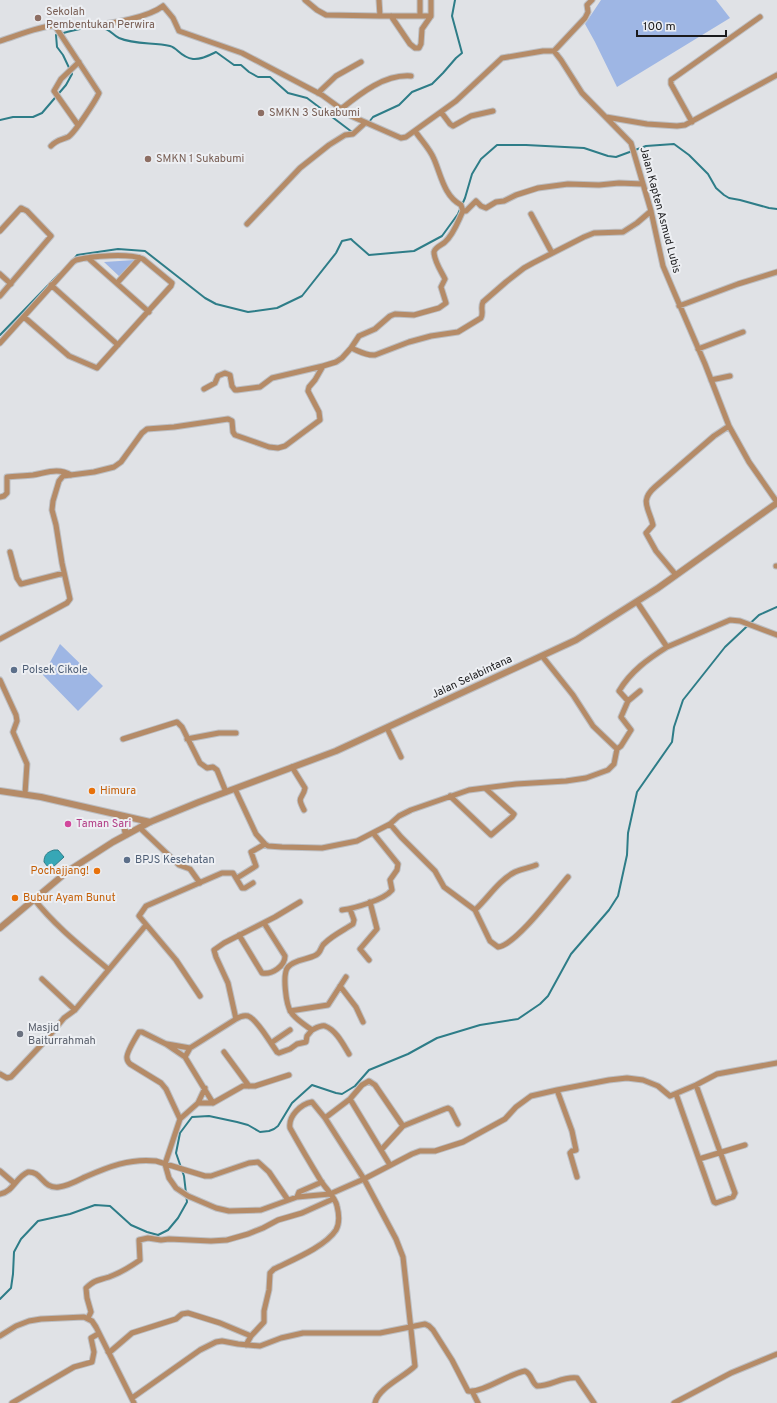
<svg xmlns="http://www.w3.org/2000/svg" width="777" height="1403" viewBox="0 0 777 1403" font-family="Overpass,sans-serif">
<rect width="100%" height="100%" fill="#e0e2e6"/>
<path fill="#9eb6e4" d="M601 0H716L730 18 617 87 595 42 585 24Z
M135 260 120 277 104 262Z
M60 644 103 686 78 711 43 675Z"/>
<path fill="#37a7b6" stroke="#2e7d88" d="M54 850H58L64 857 52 868 48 867 44 862C44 855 47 852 54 850Z"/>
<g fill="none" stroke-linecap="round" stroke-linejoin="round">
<path stroke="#2e7d88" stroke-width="2" d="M0 120 13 117H33L42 113 66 85 72 74 63 55 57 47 56 35C71 31 86 26 101 28 111 29 112 35 119 38 135 45 154 42 170 46 178 48 180 57 193 59 201 60 210 55 216 52L234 65H241L249 72 258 77H270L288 93 307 98 352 132 354 131
M369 122 373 117 399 105 412 92 432 84 443 73 456 58 462 53 452 16 455 0
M359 131 366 125
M73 260 77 255 118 249 145 251 205 298 216 304 248 312 277 308 302 296 336 253 342 241 351 239 353 241 369 255 414 251 442 236 458 214 465 198 472 174 481 159 497 145H526L584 148 608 156 616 157 646 146 674 144 689 155 708 174 716 188 724 195 729 198 740 200 769 208 777 209
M0 335 59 274
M0 1299 11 1288 13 1274 14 1252 21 1239 38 1221 70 1214 95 1205 110 1206 131 1225 147 1232 158 1235 168 1230 178 1218 187 1202 184 1176 176 1153 180 1133 192 1117 209 1116 237 1122 248 1125 260 1132 269 1131 274 1129 278 1126 292 1103 312 1085 336 1093 342 1094 355 1086 369 1070 408 1054 437 1038 480 1025 518 1019 540 1004 548 996 571 954 609 910 618 896 627 855 628 833 637 792 672 742 674 727 683 700 725 647 759 615 777 607"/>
<defs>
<path id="minor" d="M305 0 317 10 326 15 380 16H431
M379 0 380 16
M163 6 173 18 179 31 242 53 322 95 351 116 401 138 406 137 456 101 502 58 543 51H554L561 60 582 93 631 143 651 211 663 266 674 292 705 364 729 426 749 462 777 502
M420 15V0
M391 16 410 44 415 48H419L421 44 422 29 431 16V0
M0 41C19 35 37 27 56 25 68 24 81 25 93 25 112 24 149 17 163 6
M554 51 585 18 588 12 587 5 592 0
M318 93 336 76 361 62
M341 109C361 93 385 74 411 76
M441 112 450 124 453 126 471 116 493 111
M606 117 647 124 677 126 685 125 777 75
M692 122 671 84V80L760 17
M78 125 54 91 61 79 79 62
M51 146C56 140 61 140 68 137 74 134 96 100 99 93L55 26
M463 211H466L476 201 481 206 486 208 496 202 504 201 516 195 538 188 568 184 599 185 619 183 643 184
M531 214 552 253
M247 224 300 168 329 145 345 135 353 134 365 123
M0 231 21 208 27 211 51 236 0 296
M88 258 149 312
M0 274 11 284
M117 283 140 258
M51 285 118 345
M679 306 738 284 777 272
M0 343 73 262 76 260C91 256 129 253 143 259L172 283 171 286 97 368 69 356 24 317
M351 348C359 351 366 356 375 355L409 342 431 336 458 332 481 318C484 313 480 308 483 302L506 282 524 268 533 263 584 237 594 233 623 232 637 223 651 211
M698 349 743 332
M711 380 730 376
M204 389 215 383 218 376 225 373 230 375 232 386 235 390H237L260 387 272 378 323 366
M0 497 4 496 7 493V477C16 476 24 476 33 475 46 473 58 467 71 475
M10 552 17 578 21 584 64 573
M776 566H777
M676 575 656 551 646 533 653 525C649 508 639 501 655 487L714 436 729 426
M637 602 667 647 730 620 740 621 777 635
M0 639 67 603 70 599 62 563 56 525 52 510 53 501 59 481 63 476 94 472 114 467 121 462 142 433 147 429 174 427 228 419 232 421 233 432 235 435 269 447 278 448 285 446 320 420 319 412 308 391 309 387 315 380 323 366 336 362 342 358 351 348 359 336 375 329 390 316 395 314 414 315 439 308 446 303 441 287 445 279C441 271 434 261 434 252 435 247 442 245 445 242 454 234 458 221 463 211L461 205C444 196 441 175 434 159 430 149 421 140 415 131
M542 656 573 695 593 726 617 749 621 746 631 730 621 717 628 701
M0 680 16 715 17 721 13 732 27 764 25 794
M640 691 628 701 619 691C631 671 648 659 667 647
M387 728 401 757
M123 739 177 722 182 727 200 763 207 768 213 767 217 770 226 792
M187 739 219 733H236
M292 767 305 788C303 800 296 795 304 810
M235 789 256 834 265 844 268 846 282 847 322 848 357 841 390 824 399 816 411 810 469 790 516 784 566 781 586 778 608 770 614 764 617 749
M450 796 491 835 512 817 514 814 486 789
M390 824 401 837 435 871 444 887 475 910 490 941 498 947C516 945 555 892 568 877
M140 828 179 865 190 869 200 883
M237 878 256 866 251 852 265 844
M34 899C55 926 82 947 108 969
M342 910C355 908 384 900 392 890L390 880 397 870 398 864 373 833
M475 910C488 898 499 880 515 872 521 869 529 868 536 865
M239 935 262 973C272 975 285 966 285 956L264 923
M369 960 360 949 377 929 370 902
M42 979 75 1010
M340 986 356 1007 363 1022
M200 996 176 960 139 916 146 906 222 873H233L242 888H245L253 883
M290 1011 328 1005 346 977
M236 1019C239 1017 244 1015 248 1016 256 1019 266 1036 271 1043L290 1030
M312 1030C316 1028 321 1025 325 1026 336 1030 343 1044 349 1054
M271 1043 277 1052 279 1053 290 1049 297 1044 306 1042 307 1036 312 1030C305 1025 295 1019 291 1012 286 1005 282 974 288 967 295 959 307 960 316 955 322 952 320 946 325 943 333 935 344 930 353 924L354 920 350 909
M167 1044 190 1048
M224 1052 249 1086
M0 1074 7 1078 11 1077 45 1041 64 1018 75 1010 146 925
M205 1088 198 1103 180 1119 165 1164 169 1178 176 1188 188 1196 216 1208 229 1211 261 1210 297 1197 330 1194 364 1179 412 1154 420 1151H435L463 1142 505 1119 516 1107 531 1096 557 1090 609 1080 627 1078 643 1080 658 1086 670 1096 696 1085 717 1074 777 1063
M557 1090 572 1131 576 1150 572 1151 570 1153 577 1177
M676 1094 714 1202 716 1203 733 1197 735 1193 696 1085
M350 1099 390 1165
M198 1103H213L243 1086H255L289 1075
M213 1103 185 1057 190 1048 236 1019 228 983 216 957 214 950 224 943 275 917 300 902
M325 1118 350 1099 362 1085 369 1081 375 1085 403 1126
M180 1119 166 1089 161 1083 130 1064C128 1062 127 1061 127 1058 126 1053 136 1037 139 1032H142L166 1044 185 1057
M382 1149 403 1126 445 1109 448 1108 451 1110 458 1124
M699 1159 745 1145
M0 1171 14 1183
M0 1194C13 1192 16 1177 28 1172 42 1171 42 1189 59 1187 68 1186 77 1181 85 1177 108 1167 130 1158 156 1161L205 1176H211L249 1163 258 1162 269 1172 288 1200
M297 1197 299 1192 322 1182
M88 1318 91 1312 87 1298 86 1288C96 1279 97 1281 109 1277 120 1273 130 1267 140 1260L139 1240 148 1238 161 1240 169 1239 211 1241 227 1240 248 1234 263 1228 278 1220 302 1213 333 1199
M0 1336 16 1326 29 1321 41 1319 84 1317 92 1321 96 1327 134 1403
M246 1345 251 1336 264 1322V1311L269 1290 270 1273 274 1269C292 1260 325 1247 336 1230 340 1223 339 1214 337 1206 335 1197 326 1189 321 1181 310 1163 300 1146 290 1128 288 1116 301 1104 312 1102L325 1118 364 1179 396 1239 403 1257 415 1366C404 1377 378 1388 375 1403
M108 1352 111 1351 132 1333 176 1319 182 1314 188 1313 220 1323 251 1336
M472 1391 478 1403
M132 1398 200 1350 216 1342 222 1341 238 1344 260 1346 281 1338 303 1333H380L425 1324 429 1326 433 1330 452 1360 468 1391C483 1393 508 1374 525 1371 532 1374 531 1382 537 1386 551 1386 563 1376 577 1378L594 1403
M12 1403 74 1367 92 1362 94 1352 91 1338 98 1334
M674 1403 731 1373 777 1354"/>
<path id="tertiary" d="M0 791 41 797 150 822
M122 816 126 835
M0 928 68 871 113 842 150 822 199 802 336 751 576 640 658 588 777 503"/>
</defs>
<use href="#minor" stroke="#bcbec2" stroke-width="7"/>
<use href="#tertiary" stroke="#bcbec2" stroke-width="8"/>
<use href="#minor" stroke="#b58b67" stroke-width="5"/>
<use href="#tertiary" stroke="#b58b67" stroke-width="6"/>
</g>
<g fill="#8d6e63" stroke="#edeff3" stroke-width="1.5">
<circle cx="38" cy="18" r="4"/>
<circle cx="261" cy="113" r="4"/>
<circle cx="148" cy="159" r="4"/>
</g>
<g fill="#5c6f8a" stroke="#edeff3" stroke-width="1.5">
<circle cx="14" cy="670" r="4"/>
<circle cx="127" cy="860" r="4"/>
</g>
<g fill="#e8710a" stroke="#edeff3" stroke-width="1.5">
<circle cx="92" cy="791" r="4"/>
<circle cx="97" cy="871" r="4"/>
<circle cx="15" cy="898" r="4"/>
</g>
<circle fill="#d1479c" stroke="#edeff3" stroke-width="1.5" cx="68" cy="824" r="4"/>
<circle fill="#6b7280" stroke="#edeff3" stroke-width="1.5" cx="20" cy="1034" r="4"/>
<g text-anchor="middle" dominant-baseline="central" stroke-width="4" stroke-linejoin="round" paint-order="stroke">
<g font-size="11" fill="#785e54" stroke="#edeff3" text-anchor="start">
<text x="46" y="12">Sekolah<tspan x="46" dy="13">Pembentukan Perwira</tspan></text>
<text x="269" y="113">SMKN 3 Sukabumi</text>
<text x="156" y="159">SMKN 1 Sukabumi</text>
</g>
<g font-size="11" fill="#1a1a1c" stroke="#edeff3">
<text transform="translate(660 210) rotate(75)">Jalan Kapten Asmud Lubis</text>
<text transform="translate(472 677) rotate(-25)">Jalan Selabintana</text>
</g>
<g font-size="11" fill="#4e5e75" stroke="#edeff3" text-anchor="start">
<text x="22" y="670">Polsek Cikole</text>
<text x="135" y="860">BPJS Kesehatan</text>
</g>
<g font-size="11" fill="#c56008" stroke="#edeff3" text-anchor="start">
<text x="100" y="791">Himura</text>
<text x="89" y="871" text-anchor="end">Pochajjang!</text>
<text x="23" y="898">Bubur Ayam Bunut</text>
</g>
<g font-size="11" fill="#b23c85" stroke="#edeff3" text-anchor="start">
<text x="76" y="824">Taman Sari</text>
</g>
<g font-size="11" fill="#5b616d" stroke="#edeff3" text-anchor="start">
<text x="28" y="1028">Masjid<tspan x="28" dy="13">Baiturrahmah</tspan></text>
</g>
</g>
<path d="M637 30v6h89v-6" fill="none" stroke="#1a1a1c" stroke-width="2"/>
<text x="643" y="30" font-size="12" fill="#1a1a1c" stroke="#edeff3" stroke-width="3" paint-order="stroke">100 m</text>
</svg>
